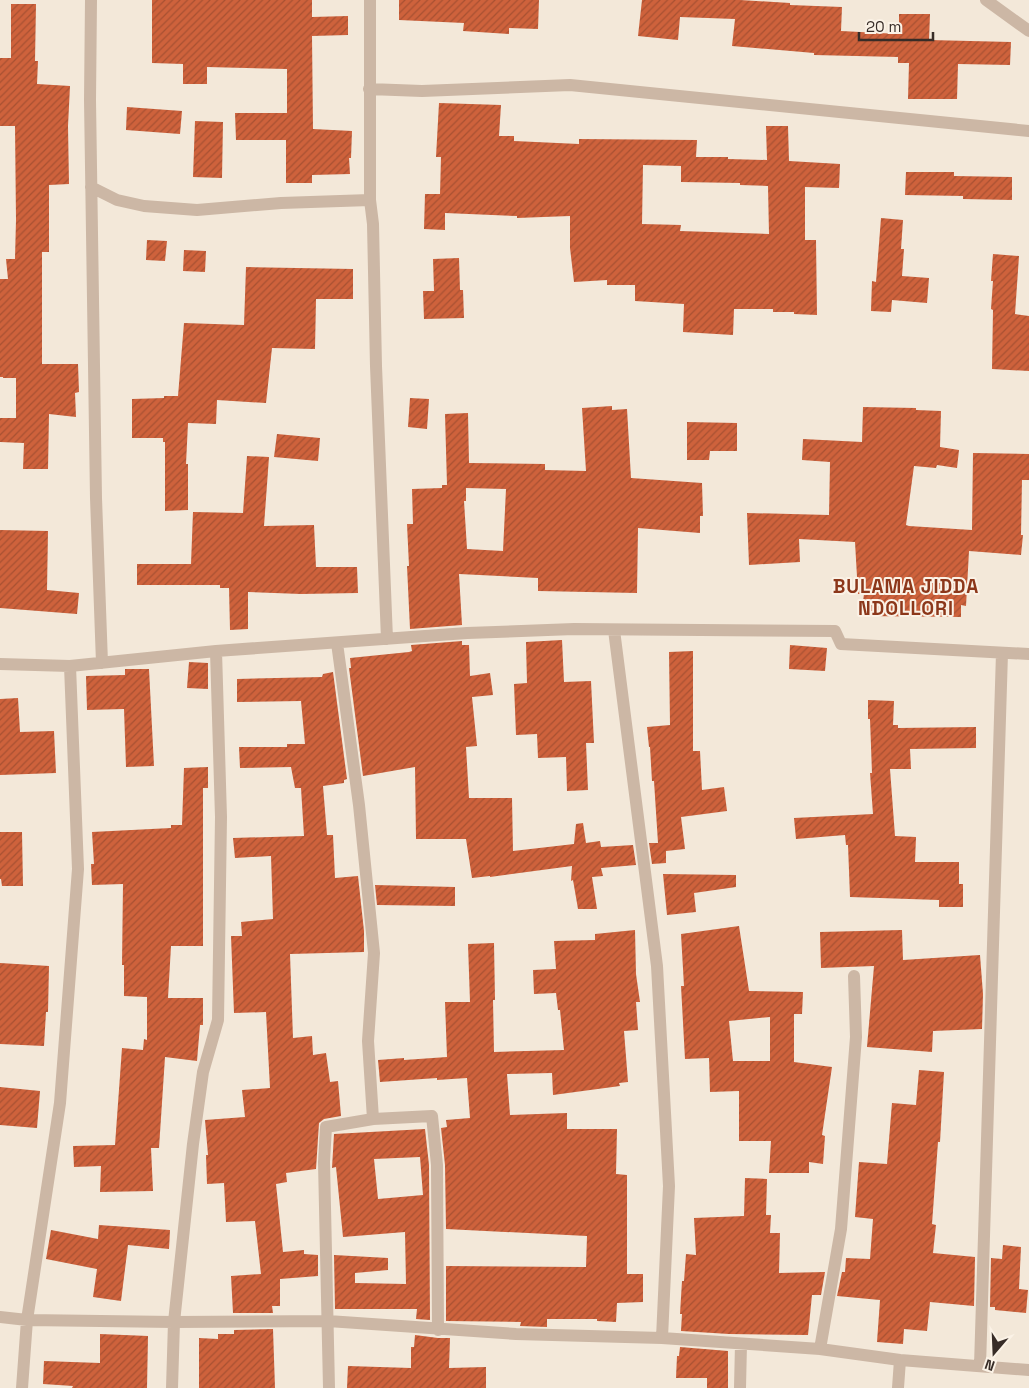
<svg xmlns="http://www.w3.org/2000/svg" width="1029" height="1388" viewBox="0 0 1029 1388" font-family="'Space Grotesk',sans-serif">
<defs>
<pattern id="building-hatch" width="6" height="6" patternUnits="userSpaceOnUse" patternTransform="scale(1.25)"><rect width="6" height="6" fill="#ce623c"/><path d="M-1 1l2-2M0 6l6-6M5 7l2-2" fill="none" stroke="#a85132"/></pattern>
</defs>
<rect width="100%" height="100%" fill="#f3e8d9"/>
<path fill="url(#building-hatch)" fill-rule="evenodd" d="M152 0H312V17L348 16V35L312 36 313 129 352 131 351 158H349L350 174 312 175V183H286V140H236L235 113H287V69L207 67V84H183V64L152 63Z
M399 0H539L538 29 509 28V34L463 31 464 23 399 20Z
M642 0H740L790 3V5L842 7 841 31 899 34V14H930L929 40 1011 42 1010 65 958 64 957 99H908L909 63H898V57L814 55V53L732 46 735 19 680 17 678 40 638 36Z
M11 4H36L35 61H38L37 84 70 86 68 126 69 184 49 185V252H42V364H78L79 392 75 393 76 417 49 414 48 469H23L24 443 0 442V418H16V378H3V377H0V279H8L6 259H15L16 220 15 126H0V58H11Z
M439 103 501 105 499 136H514V141L579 144V139L697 140 696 157H728V159L767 160 766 126H788L789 161 840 164 839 188 805 187V240H816L817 315 794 314V312H773V309H734L733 335 683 332 684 304 635 301V285H607V280L574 282 570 248V216L517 218V216L445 213V230L424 229 425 194H440L441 157H436ZM643 165 681 166V182L740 183V185L768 186 769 234 680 231 681 225 642 224Z
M127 107 182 111 180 134 126 130Z
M195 121 223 122 222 178 193 177Z
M906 172H954V176L1012 177V200L963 199V196L905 195Z
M881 218 903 220 901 249H904L902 276 929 278 927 303 892 300 891 312 871 311 872 281 876 282Z
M147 240 167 241 165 261 146 260Z
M184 250 206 251 205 272 183 271Z
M993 254 1019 256 1015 314 1029 316V371L992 369 993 310 991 309 993 281H991Z
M459 258 460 290H463L464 318 424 319 423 291H434L433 259Z
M246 267 353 269V299H316L315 349 272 348 266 403 217 400 216 424 188 423 186 464H188V510L165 511V442H163V438H132V399L164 398V396H178L184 323 244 325Z
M410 398 429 399 427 429 408 427Z
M612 406V410L627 409 631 478 702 483 703 516H700V533L638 528 637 593 538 591V578L459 574 462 625 410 629 407 566H409L407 524H413L412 489 442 488V485H447L445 414 468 413 469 463 545 464V470L586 471 582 408ZM466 488 506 489 503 551 467 549 464 501H466Z
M863 407 916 408V410L941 411 940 447 959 450 957 468 937 465 936 468 914 466 906 525 909 526 972 530 973 453 1029 454V480H1022L1021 535H1023L1021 555 969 551 966 606 961 605V617L861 616 864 594H858L855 542 799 539 800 562 749 565 747 513 829 515 830 462 802 460 803 439 862 442Z
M687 422 737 423V451H710L709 460H687Z
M277 434 320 438 318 461 274 457Z
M247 456 269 457 264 526 314 525 316 567H357L358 593 301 594 248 592V629L230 630 229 588H220V585H137V564H191L193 512 243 513Z
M0 530 48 531 47 590 79 593 77 614 0 608Z
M562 640 564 682 591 681 594 743H586L588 790 567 791 566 757 538 758 537 734 516 735 514 684 527 683 526 642Z
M462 641V645H469L470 676 490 673 493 695 472 697 477 746 466 747 469 798H512L513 851 574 844 576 824 583 823 586 843 600 841 601 847 633 845 636 865 601 868 603 876 592 877 597 909H578L573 880 571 881 572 866 490 877V876L472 878 466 839H416L415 767 363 776 349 668H351L350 658 409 652 412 651 411 645Z
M790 645 827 648 825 671 789 669Z
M693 651V751H700L702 790 724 787 727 811 681 817 685 849 666 851V863L652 864 649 843H658L654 781H652L650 747H649L647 727 670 725 669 652Z
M189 662 208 663V689L187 688Z
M125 669H149L154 766 126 767 124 709 87 710 86 676 125 675Z
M333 672 347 779 344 780V783L323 786 327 835H333L335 878 358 876 364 931V952L290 954 293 1038 312 1036 313 1055 326 1053 330 1082 338 1081 341 1116 324 1119 319 1123 316 1169 286 1173 287 1182 276 1184 283 1252 304 1250V1254L318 1255V1276L280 1279V1306H272L273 1313H233L231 1276 261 1274 255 1221 226 1222 224 1183 207 1184 206 1155H208L205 1120 245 1117 242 1090 270 1088 266 1012 234 1013 231 936H242L241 922 273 919 271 856 235 858 233 838 304 836 301 788H295L291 767 240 768 239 747H287V744H305L301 701 237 702V679L322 677 323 674Z
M18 698 20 732 54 731 56 773 0 775V699Z
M868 700 894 701 893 725H898V728L976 727V748L910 749 911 769H890L895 836 916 837 915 862H959V884H963V907H939V900L850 897 848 845H846L845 835 796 839 794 818 873 814 870 773H872L870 719H868Z
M208 767V788H203V946H171L168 998H203V1025H200L197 1061 165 1057 159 1148H151L153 1191 100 1192 101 1166 74 1167 73 1146 115 1145 122 1048 143 1050 144 1039 147 1040V997L124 996V965H122L123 884 92 885 91 864H94L92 832 171 828V825H182L184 768Z
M0 832H22L23 886H2L1 879H0Z
M663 874 736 875V887L694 893 696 912 667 915Z
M375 885 455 887V906L377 905Z
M739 926 749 991 803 992 802 1014H794V1062L832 1067 822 1135 825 1136 823 1164 809 1162V1173H769L771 1141H739V1091L710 1092 709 1058 685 1059 681 986H684L681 934ZM770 1017V1061H733L729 1021Z
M635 930 636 974 640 1002H636L638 1030 624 1031 628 1082 619 1083 620 1086 553 1095 552 1073 507 1074 510 1115 567 1113V1129H617L616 1174 627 1175V1274H643V1302L617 1303 616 1322 597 1321V1319H547V1327L520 1326 521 1322 446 1321V1266L586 1267 587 1236 446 1229 445 1165 441 1128 447 1127 446 1120 470 1118 467 1078 437 1080V1078L380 1082 378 1060 404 1058V1060L447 1057 445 1002H470L468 944 494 943 495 1000H493L494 1052 564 1050 560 1010H558L556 993 534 994 533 970 556 969 554 941 595 940V934Z
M902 930 903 960 980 955 983 994 982 1029 933 1031 932 1052 867 1047 874 966 821 968 820 932Z
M0 963 49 966 48 1012H46L44 1046 0 1044Z
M919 1070 944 1072 940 1142H938L932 1224 936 1225 933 1253 975 1257 974 1306 930 1302 927 1331 904 1329 903 1344 877 1342 880 1300 837 1296 842 1272H845L846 1258 870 1259 873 1219 855 1217 859 1162 887 1164 892 1103 916 1105Z
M0 1087 40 1091 37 1128 0 1125Z
M425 1129 429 1165 430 1320 416 1319 417 1309H335L334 1255 388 1258V1270L355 1273V1283L406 1284 405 1232 343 1237 336 1167 332 1168 334 1134ZM420 1157 423 1195 378 1199 374 1159Z
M745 1178 767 1179 766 1215H771L770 1233H780L779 1273 825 1272 821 1295H812L808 1335 729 1334 681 1331 682 1314H680L682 1281H684L686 1254 696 1255 694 1218 744 1216Z
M99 1225 170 1230 169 1249 128 1245 121 1301 93 1297 97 1269 46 1259 51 1230 98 1239Z
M1003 1245 1021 1247 1019 1289 1028 1290 1026 1313 995 1310V1307H990L991 1258 1002 1259Z
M273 1329 275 1388H199V1338L218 1339V1334H234V1330Z
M100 1334 148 1336 147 1388H72L73 1386 43 1384 44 1361 100 1363Z
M415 1335 438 1338H450L449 1368 486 1367V1388H347L348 1366 411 1368V1347H414Z
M680 1347 728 1351V1388H707V1378H676L677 1356H679Z"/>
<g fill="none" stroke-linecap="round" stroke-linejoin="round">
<path stroke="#ccb7a5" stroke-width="12" d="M91 0 90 100 96 498 102 663
M370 0V200L373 224 376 366 387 639
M986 0 1029 31
M369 89 422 91 570 85 1029 131
M91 187 117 200 144 206 197 210 281 203 370 200
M614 630 657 966 669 1186 662 1338
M337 643 359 805 374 953 368 1041 373 1119
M0 664 70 666 216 651 467 633 574 629 835 631 841 644 1029 654
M0 1317 27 1320 174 1322 328 1321 516 1334 662 1338 820 1349 900 1360 1029 1370
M820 1349 841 1229 856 1037 854 976
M980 1366 1002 653
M22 1388 27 1320 60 1103 78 869 70 666
M172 1388 174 1322 193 1144 203 1072 218 1020 221 817 216 651
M329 1388 324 1162 326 1127 373 1119 432 1116 437 1165 438 1330
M740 1388 741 1344
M898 1388 900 1360"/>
</g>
<g text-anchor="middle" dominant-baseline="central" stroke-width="4" stroke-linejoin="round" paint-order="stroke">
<g font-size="19" font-weight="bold" letter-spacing="1" fill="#8c371a" stroke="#fbf2e6">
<text x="906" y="586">BULAMA JIDDA<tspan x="906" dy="22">NDOLLORI</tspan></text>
</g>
</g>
<g transform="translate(994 1353) rotate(199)" stroke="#fbf2e6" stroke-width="4" paint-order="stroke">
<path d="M0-4L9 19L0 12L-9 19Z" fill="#372c27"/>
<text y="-8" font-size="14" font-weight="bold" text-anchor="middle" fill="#372c27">N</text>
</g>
<path d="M859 32v8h74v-8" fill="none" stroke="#372c27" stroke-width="2.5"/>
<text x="866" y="32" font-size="15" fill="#372c27" stroke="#fbf2e6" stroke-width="4" paint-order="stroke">20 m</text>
</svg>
